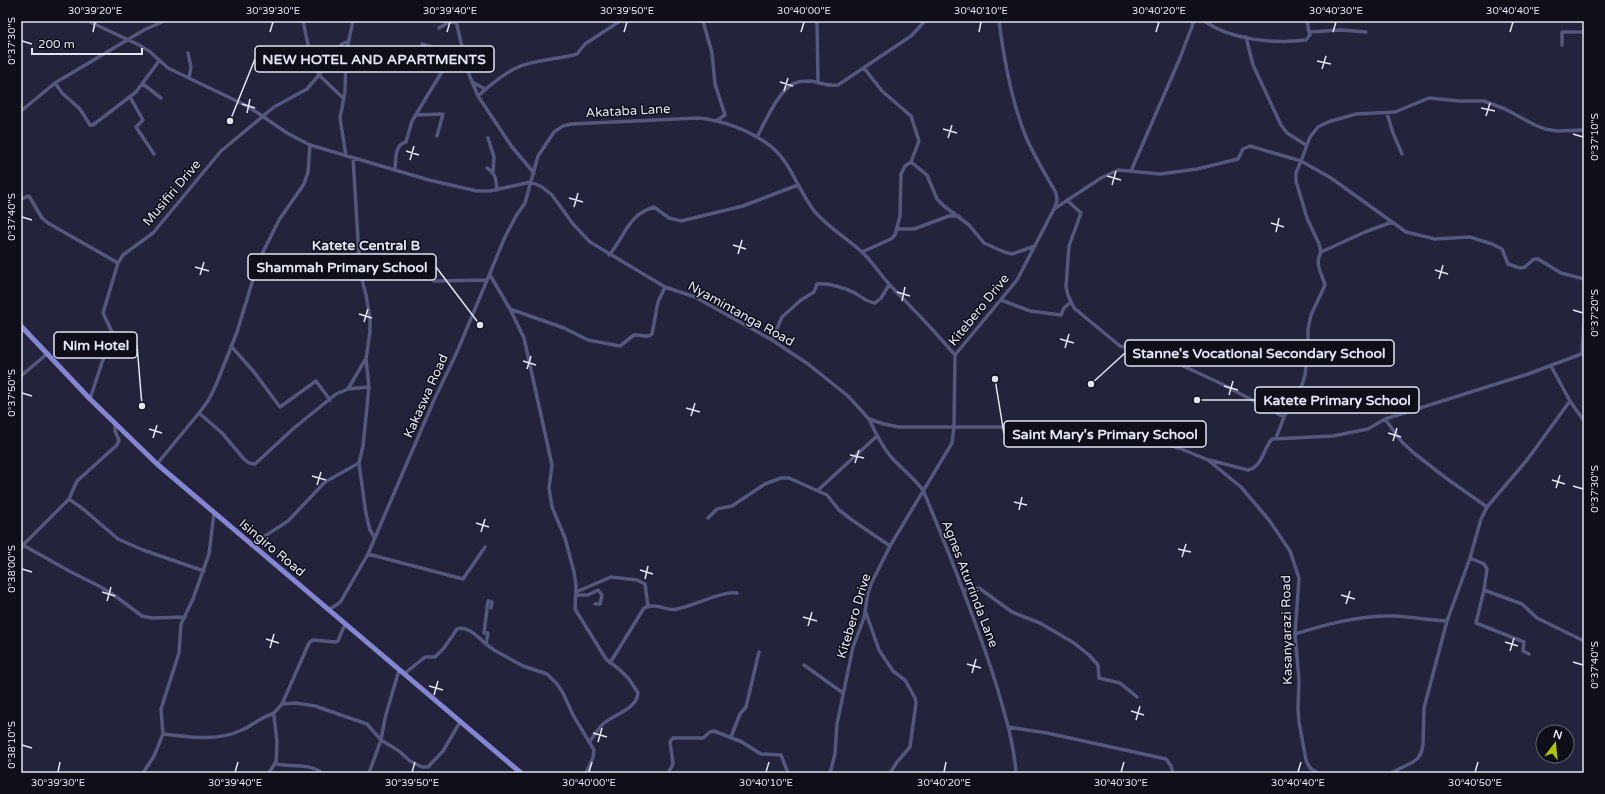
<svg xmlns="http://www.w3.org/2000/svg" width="1605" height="794" viewBox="0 0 1605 794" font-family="'Varela Round',sans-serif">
<rect width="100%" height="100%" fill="#23243b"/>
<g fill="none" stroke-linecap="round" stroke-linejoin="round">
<path stroke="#55577d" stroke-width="3.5" d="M88 21 139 45 149 51 168 68 249 107 287 133 310 145 429 180 477 191H490L531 182 542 187 552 195 573 224 590 242 665 287 695 297 772 340 808 364 848 396 869 419 884 424 899 427H1023L1058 432 1125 436 1151 440 1179 448 1208 460 1241 487 1269 520 1290 551 1299 578 1295 634 1299 680 1298 709 1299 722 1306 760 1310 768 1318 773
M303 21 310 54 319 75 343 98
M456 21 468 72 478 96 512 147 534 173
M703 21 712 53 715 84 725 115 716 121
M817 21 818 83
M1204 21C1231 40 1274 44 1306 40L1310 35 1309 32 1341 30 1366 32
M1307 21 1309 32
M439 28 449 22 457 23
M1246 37 1253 65 1281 125 1287 133 1306 145
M422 44 437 49 448 57
M1562 45V32H1584
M188 53 191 67 189 78
M472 82 485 89
M55 83 62 93 80 109 90 125H93L136 92 159 61
M143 84 161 98
M478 96C489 86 502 75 516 68 535 59 557 60 577 54L585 44 620 21
M130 97 143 120 136 127 154 154
M21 111 55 83 144 30 164 21
M1387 113 1393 133 1402 154
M416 115 443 114 437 136
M757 137C765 122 779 89 795 83 799 81 806 81 810 81 820 82 828 87 838 85L911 36 925 21
M488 138 494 157 493 172
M346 156 340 118 345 92 346 53 353 21
M353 158 360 272 366 295 370 319V332L366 359 369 387 363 446 359 463 366 514 370 530 375 538
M911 162 927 175 937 199 944 206 969 225 984 243 1004 252 1012 254 1035 246
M487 168C496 174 496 179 497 190
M395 170C396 160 394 145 406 142L412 121 443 70 445 62 449 52 462 47
M1131 171 1180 58 1194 21
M21 199 29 196 42 218 48 223 118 263
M1068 201 1081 213 1069 246 1066 287 1068 295 1074 308 1120 346C1131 349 1141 348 1151 351L1222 384 1284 417
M1054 209 1101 178 1118 170 1160 174 1197 169 1238 159 1243 149 1250 146 1301 161 1310 137 1318 127 1328 122 1356 114 1395 112 1429 98 1459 101H1484L1505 109 1535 125 1545 129 1557 131 1584 130
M897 229H914L949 216H959
M862 252 891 239 895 235 900 216 901 174 905 166 911 162 919 141 911 116 882 91 864 68
M1321 252 1365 232 1392 222
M609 255C625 237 627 215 654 207L669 218 681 221 743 206 798 185
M409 261 427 260 430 261 434 281 487 280
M490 275 510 309 524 338 552 465 549 488 552 507 565 538 574 572 576 586 575 609 606 659 620 670 629 679 638 693C637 709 613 715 603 724 598 729 594 736 589 742
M1001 300 1030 311 1061 315 1064 308 1071 302
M510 309 564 328 588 340 620 346 634 335C640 334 647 339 652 334L658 302 665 287
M772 340 782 317 801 300 814 292 817 284C829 283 845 288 855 293 862 297 866 302 875 303L881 298 889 285
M231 346 254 372 280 407 316 381 330 400
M1582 354 1584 320
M1551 366 1570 401 1584 421
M21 376 48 353
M348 389 365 360
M90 399 112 332 103 313 118 263 123 255 153 233 221 151 274 107 307 89 319 75 336 50 342 44 349 41
M199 413 222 433 244 459 249 463 255 464 294 428 336 394 348 389 369 387
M869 419C875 432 882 446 891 457 901 468 914 478 923 490 950 555 976 620 997 687 1005 715 1014 743 1016 773
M1385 419 1402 442 1415 454 1446 478 1487 507 1481 519 1470 558 1447 621 1424 708 1423 745 1421 753 1418 758 1413 762 1391 773
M115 423V431L119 440 117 445 77 481 69 499 83 509 118 539 143 550 204 571
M1276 438 1284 417 1302 385 1305 375 1308 348V329L1311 315 1325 285C1322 274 1314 264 1321 252L1319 244 1307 218 1296 181V173L1301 161 1331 178 1406 232 1435 239 1470 237 1492 244 1502 249 1508 264 1520 268 1525 267 1534 259H1538L1561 273 1584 279
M1209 460 1248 470C1263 466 1263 449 1272 439L1333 436 1368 429 1385 419 1528 374 1584 353
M157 464 199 413 208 401 216 385 237 332 259 260 279 220 304 184 308 172 310 145
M818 490 877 436
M1487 507 1527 460 1570 401
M708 518 717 509 732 506 765 484 781 478H789L827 495 839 510 852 520 890 546
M21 544 71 572 99 586 114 595 142 616 152 618 185 617
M251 545 288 521 325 482 359 463
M21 549 23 545 69 499
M368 554 463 579 485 547
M1470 558 1484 564 1487 569 1484 590 1476 623 1524 642 1523 651 1529 654
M964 590 979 588 1012 612 1040 623 1074 643 1089 655 1098 665 1099 678 1120 683 1137 697
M1484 590 1522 604 1537 618 1584 641
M576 592 611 577 637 580 645 584 648 606
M576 595H588L598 590 602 595 600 604H595
M491 608 492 602 488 601 484 633H488L486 644 494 650 523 666 547 674 557 684 563 693 573 715 594 750 593 758 586 773
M328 610 338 604 341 601 368 554 434 400 457 352 505 237 516 216 525 203 538 156 554 132 563 126 571 124 698 118C722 120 749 130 769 145 791 161 798 191 815 212 829 228 848 239 864 254 873 263 880 274 889 284 896 292 905 300 912 308 927 323 941 339 955 355
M866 613 879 650 893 671 905 680 915 698 916 703 910 747 897 762 890 773
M1295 634C1327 624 1361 615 1394 616 1412 617 1429 620 1447 621
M610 663 644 608C657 602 667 612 677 609 694 606 721 591 737 593
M804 665 843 693
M404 674 425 657H435L444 648 457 629C467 625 479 638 486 644
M282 704 296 703 315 706 367 724 381 740 399 751 410 761 422 767H428L443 751 460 722
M273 714 282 704 309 643 313 640 336 642 338 641 345 624
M1008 727 1047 733 1166 759 1171 766 1173 773
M163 734C190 737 216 742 242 730 252 726 261 717 272 714L274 716 277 742 276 764C290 767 310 763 322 773
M731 737 740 714 746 707 759 652
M143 773 154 756 163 734 161 709 179 653 181 624 193 599 209 554 214 513
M269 773 275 763
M369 773 381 740 385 718 399 670
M668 773 673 764 670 742 673 738H703L710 732 714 731 742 742 761 754 781 755 788 773
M830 773 835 754 837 724 853 647 864 618 868 593 872 582 890 546 952 443 954 427 955 355 1017 280 1054 209 1057 201 1056 193C1046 175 1034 156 1026 137 1011 100 1004 60 999 21"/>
<path stroke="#8486d3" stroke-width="5" d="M21 326 90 399 157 464 521 773"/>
</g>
<path fill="none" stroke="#e3e5f4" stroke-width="1.5" d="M93 32 95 22M270 32 273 22M447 32 450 22M624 32 627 22M801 32 804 22M979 32 981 22M1156 32 1159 22M1333 32 1336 22M1510 32 1513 22M22 41 32 44M1317 61 1331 64M1322 69 1326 56M780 82 793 86M784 91 788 78M242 104 255 108M1481 108 1495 111M247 113 250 99M1486 116 1490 103M943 129 957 133M1573 134 1583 137M948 138 952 125M406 151 419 155M410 160 414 146M1107 176 1121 180M1112 185 1116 171M569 198 583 202M574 207 578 193M22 217 32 220M1271 223 1284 227M1276 232 1279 218M733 245 746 249M738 254 742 240M195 267 209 271M1435 270 1448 274M200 275 204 262M1439 279 1443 265M897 292 910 296M902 301 905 287M1573 310 1583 313M359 314 372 318M364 322 368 309M1060 339 1074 343M1065 348 1069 334M523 361 536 365M527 369 531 356M1224 386 1238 390M22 393 32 396M1229 395 1233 381M686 408 700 412M691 416 695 403M149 429 162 433M1388 433 1401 437M153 438 157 425M1393 441 1397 428M850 455 864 458M855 463 859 450M312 476 326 480M1552 480 1565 484M317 485 321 472M1573 486 1583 489M1556 488 1560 475M1014 502 1027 505M1019 510 1022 497M476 523 489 527M481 532 485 519M1178 549 1191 552M1182 557 1186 544M22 569 32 572M640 570 653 574M645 579 648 566M102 592 115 596M1341 595 1355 599M107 601 111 587M1346 604 1350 591M803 617 817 621M808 626 812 612M266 639 279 643M1505 642 1518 646M270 648 274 634M1510 651 1514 638M1573 662 1583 665M967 664 981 668M972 673 976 659M429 686 443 690M434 695 438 681M1131 711 1144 715M1136 720 1140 706M593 733 607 737M598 742 602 728M22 745 32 748M58 772 60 762M235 772 238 762M412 772 415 762M589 772 592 762M766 772 769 762M944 772 946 762M1121 772 1124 762M1298 772 1301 762M1475 772 1478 762"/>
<g text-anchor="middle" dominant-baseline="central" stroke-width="3" stroke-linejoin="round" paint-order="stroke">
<g font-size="13" fill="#e3e5f4" stroke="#0e0f19">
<text transform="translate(628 111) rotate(-3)">Akataba Lane</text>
<text transform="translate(172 193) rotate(-50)">Musifiri Drive</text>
<text transform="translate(979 310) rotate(-51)">Kitebero Drive</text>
<text transform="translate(741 314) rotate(29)">Nyamintanga Road</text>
<text transform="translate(426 396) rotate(-66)">Kakaswa Road</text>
<text transform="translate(272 548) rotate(40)">Isingiro Road</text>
<text transform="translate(970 584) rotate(69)">Agnes Aturrinda Lane</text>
<text transform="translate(854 616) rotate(-73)">Kitebero Drive</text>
<text transform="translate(1287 630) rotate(-91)">Kasanyarazi Road</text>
</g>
<g font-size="14" font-weight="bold" fill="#e3e5f4" stroke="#0e0f19">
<text x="366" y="245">Katete Central B</text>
</g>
</g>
<path fill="none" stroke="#e3e5f4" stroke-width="1.5" d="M230 121L255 59M480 325L436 267M142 406L137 345M1091 384L1125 353M1197 400L1255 400M995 379L1004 434"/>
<g fill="#e3e5f4" stroke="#0e0f19" stroke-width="1.5">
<circle cx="230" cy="121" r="4"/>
<circle cx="480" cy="325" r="4"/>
<circle cx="142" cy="406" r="4"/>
<circle cx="1091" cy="384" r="4"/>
<circle cx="1197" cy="400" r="4"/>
<circle cx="995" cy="379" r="4"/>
</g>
<g fill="#0e0f19" stroke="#e3e5f4" stroke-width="1.5">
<rect x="255" y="46" width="239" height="26" rx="4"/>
<rect x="248" y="254" width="188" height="26" rx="4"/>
<rect x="54" y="332" width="83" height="26" rx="4"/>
<rect x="1125" y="340" width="269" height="26" rx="4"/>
<rect x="1255" y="387" width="164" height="26" rx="4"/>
<rect x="1004" y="421" width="202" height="26" rx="4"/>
</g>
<g font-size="14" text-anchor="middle" font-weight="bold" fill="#e3e5f4">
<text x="374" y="64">NEW HOTEL AND APARTMENTS</text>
<text x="342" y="272">Shammah Primary School</text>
<text x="96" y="350">Nim Hotel</text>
<text x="1259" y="358">Stanne's Vocational Secondary School</text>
<text x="1337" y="405">Katete Primary School</text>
<text x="1105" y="439">Saint Mary's Primary School</text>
</g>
<rect width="1605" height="794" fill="none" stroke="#0e0f19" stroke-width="44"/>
<g transform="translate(1555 744) rotate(16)"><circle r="19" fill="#0e0f19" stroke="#636571"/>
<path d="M0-3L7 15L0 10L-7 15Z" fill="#afc507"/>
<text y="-6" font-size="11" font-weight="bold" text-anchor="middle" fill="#e3e5f4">N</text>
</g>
<path d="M32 48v6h110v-6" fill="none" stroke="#e3e5f4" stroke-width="2"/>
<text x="38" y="48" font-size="12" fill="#e3e5f4" stroke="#0e0f19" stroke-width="3" paint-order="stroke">200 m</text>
<rect x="22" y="22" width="1561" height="750" fill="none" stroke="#e3e5f4" stroke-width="1.5"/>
<g font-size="10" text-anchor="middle" fill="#e3e5f4">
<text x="95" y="14">30°39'20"E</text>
<text x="273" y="14">30°39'30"E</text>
<text x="450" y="14">30°39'40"E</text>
<text x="627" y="14">30°39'50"E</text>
<text x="804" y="14">30°40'00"E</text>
<text x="981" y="14">30°40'10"E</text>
<text x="1159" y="14">30°40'20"E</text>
<text x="1336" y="14">30°40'30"E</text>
<text x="1513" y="14">30°40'40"E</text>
<text transform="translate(11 41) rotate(-90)" y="4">0°37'30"S</text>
<text transform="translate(1594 137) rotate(-90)" y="4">0°37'10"S</text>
<text transform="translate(11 217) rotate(-90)" y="4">0°37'40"S</text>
<text transform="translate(1594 313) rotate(-90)" y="4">0°37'20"S</text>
<text transform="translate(11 393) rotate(-90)" y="4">0°37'50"S</text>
<text transform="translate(1594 489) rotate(-90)" y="4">0°37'30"S</text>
<text transform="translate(11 569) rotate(-90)" y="4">0°38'00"S</text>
<text transform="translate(1594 665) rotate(-90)" y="4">0°37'40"S</text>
<text transform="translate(11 745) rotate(-90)" y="4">0°38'10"S</text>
<text x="58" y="786">30°39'30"E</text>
<text x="235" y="786">30°39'40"E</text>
<text x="412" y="786">30°39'50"E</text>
<text x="589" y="786">30°40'00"E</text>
<text x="766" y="786">30°40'10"E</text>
<text x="944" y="786">30°40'20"E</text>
<text x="1121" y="786">30°40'30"E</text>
<text x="1298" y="786">30°40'40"E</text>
<text x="1475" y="786">30°40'50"E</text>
</g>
</svg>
